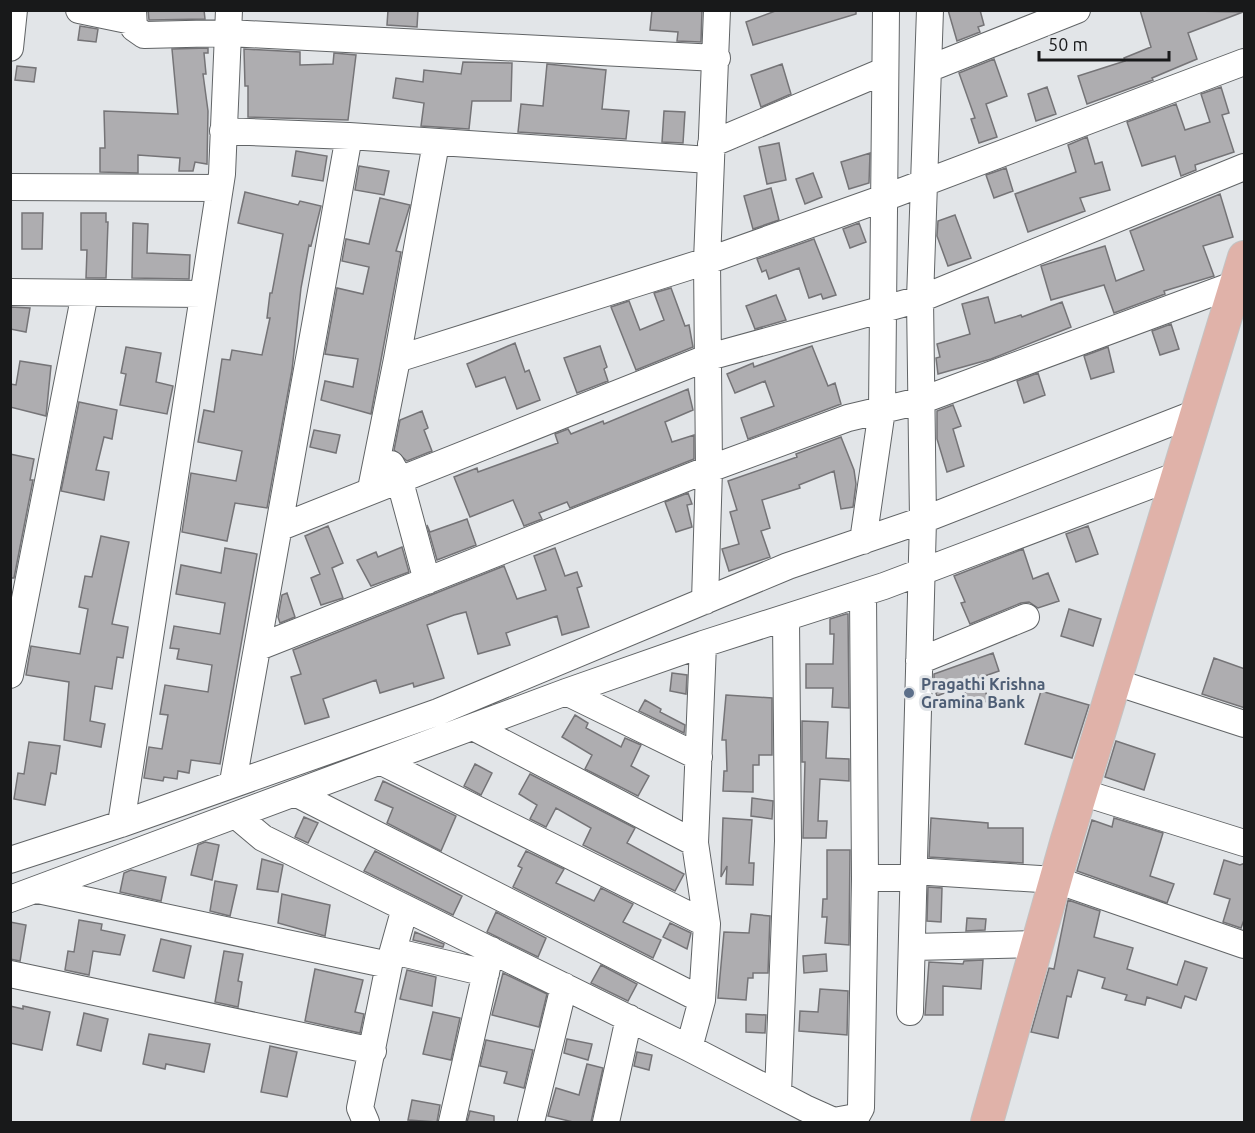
<svg xmlns="http://www.w3.org/2000/svg" width="1255" height="1133" viewBox="0 0 1255 1133" font-family="Ubuntu,sans-serif">
<rect width="100%" height="100%" fill="#e2e5e8"/>
<path fill="#aeadb0" stroke="#757477" stroke-width="1.5" d="M148 10H204L205 19 149 20Z
M388 10H418L417 27 387 25Z
M652 10H702L701 42 677 41 678 32 650 30Z
M778 10H856V14L753 45 746 22Z
M948 10H980L984 25 978 27 980 32 957 41Z
M1140 10 1243 12 1188 33 1197 59 1152 78 1153 80 1087 104 1078 76 1125 61 1124 58 1151 47Z
M80 26 98 29 96 42 78 40Z
M208 48V53H204L206 74H203L208 111 207 164 195 162 193 171H179L180 158 138 155V173L100 172V148H105L104 111 178 114 172 49Z
M244 49 300 52V65L333 64 334 53 356 55 348 120 248 117V86H245Z
M994 59 1007 96 986 104 997 137 979 143 971 119 975 118 959 73Z
M463 62 512 63 511 101H472L469 129 421 126 424 103 393 98 396 78 423 82 424 70 461 74Z
M547 64 606 70 602 109 629 111 626 139 518 132 521 104 543 106Z
M782 64 791 94 761 107 751 75Z
M17 66 36 68 34 82 15 80Z
M1047 87 1056 114 1036 121 1028 94Z
M1221 87 1229 113 1222 115 1234 152 1195 165 1196 170 1181 176 1175 156 1142 166 1127 122 1176 104 1185 130 1210 122 1201 94Z
M664 111 685 112 683 143 662 142Z
M1087 137 1095 164 1102 162 1110 190 1080 198 1085 211 1028 232 1015 194 1076 172 1068 145Z
M779 143 786 180 767 184 759 147Z
M296 151 327 156 323 181 292 176Z
M870 153 869 183 849 189 841 162Z
M359 166 389 171 384 195 355 190Z
M1006 168 1013 191 994 198 986 175Z
M813 173 822 197 805 204 796 179Z
M771 188 779 220 753 229 744 196Z
M245 192 298 205 300 201 321 206 311 246 309 245 301 288 292 370 267 508 235 503 227 541 182 532 191 473 236 481 242 451 198 442 204 410 214 412 222 359 230 360 232 350 262 355 270 318H267L270 293H272L283 234 238 223Z
M1220 194 1233 237 1203 246 1214 276 1164 291 1165 294 1114 313 1104 285 1051 300 1041 266 1105 246 1116 281 1144 270 1130 231Z
M380 198 410 205 396 251 401 252 371 414 321 400 325 381 353 387 358 359 325 354 337 288 363 294 369 267 342 261 346 239 369 244Z
M22 213H43L42 249H22Z
M81 213H106V222H108L106 278H86L87 250H81Z
M955 215 971 258 948 266 937 236 938 221Z
M133 223 148 224 147 253 190 255 189 279 132 278Z
M859 223 866 242 850 248 843 229Z
M814 239 836 295 823 299 821 294 809 298 799 268 769 279 766 270 762 272 757 259Z
M671 288 685 326 689 325 693 347 636 370 611 307 629 301 640 330 664 320 654 293Z
M776 295 786 320 755 329 746 306Z
M988 297 995 323 1021 315 1022 317 1062 302 1071 327 991 359 938 374 936 358 940 357 937 344 970 334 962 304Z
M10 307 30 308 26 332 10 329Z
M1171 324 1179 349 1160 355 1152 331Z
M515 343 525 372 529 370 540 400 517 409 505 377 476 387 467 364Z
M600 346 607 367 604 369 608 381 577 393 564 358Z
M812 346 828 386 835 383 841 404 748 439 741 418 774 406 765 381 735 393 727 374 753 363 754 367Z
M126 347 161 353 156 382 173 386 167 414 120 405 126 374 121 373Z
M1108 347 1114 372 1091 379 1084 356Z
M20 361 51 366 46 416 10 407V384L16 385Z
M1038 373 1045 395 1024 403 1017 381Z
M688 389 693 410 665 422 672 442 694 435V459L570 508 567 502 539 513 542 519 524 526 513 500 470 517 454 477 477 468 478 472 558 443 555 434 568 429 571 434 603 421 604 424Z
M79 402 117 410 112 439 104 437 96 470 109 472 104 500 61 491Z
M953 405 961 426 953 429 964 466 947 472 937 439V411Z
M422 411 428 428 424 430 432 451 407 461 394 450 400 420Z
M314 430 340 435 336 453 310 447Z
M841 437 854 470 856 484 853 507 841 509 834 471 799 485 800 488 762 500 770 528 761 531 770 557 729 571 722 549 739 544 730 512 737 510 728 481 797 457 796 454Z
M10 454 34 459 30 480H33L14 578H10Z
M688 493 692 504 687 505 692 527 676 532 665 502Z
M467 519 476 545 437 560 427 525 430 532Z
M328 526 343 563 332 568 343 598 321 605 311 578 320 574 305 536Z
M1088 526 1098 554 1076 562 1066 534Z
M101 536 129 542 112 624 128 627 123 658 117 657 112 689 95 686 90 721 105 724 101 747 64 740 69 682 26 675 31 646 80 654 88 609 79 607 85 576 92 577Z
M402 547 409 572 371 586 357 560 376 552 378 557Z
M225 548 257 554 220 764 191 760 189 773 178 771 177 779 164 777 163 781 144 778 149 747 162 749 168 715 160 714 165 685 208 692 212 665 177 659 179 649 170 648 174 626 220 634 225 603 176 594 181 565 221 573Z
M555 548 565 576 577 572 582 586 577 588 589 627 562 635 557 616 506 633 510 645 478 654 466 612 454 615 427 625 444 678 414 687 413 683 380 693 376 680 323 699 329 717 305 724 291 677 301 674 293 650 504 566 517 599 546 590 534 556Z
M1023 549 1033 579 1048 573 1059 601 1038 608 1029 602 1021 603 970 624 961 603 965 602 954 576Z
M287 593 295 617 280 623 278 617 282 595Z
M1069 609 1101 619 1093 646 1061 636Z
M846 614H848L849 708 832 707 833 688H806V664H833L834 634H830V619Z
M993 653 999 671 979 678 989 700 972 708 962 686 937 696 934 687V674Z
M1214 658 1245 669V708L1202 694Z
M672 673 687 675 686 694 670 691Z
M1041 691 1089 705 1072 758 1025 744Z
M726 695 772 698V755H759V765H753V792L723 791 724 771H727L726 740H722Z
M645 700 661 709 660 712 685 725 684 733 639 711Z
M575 715 588 723 586 728 621 747 625 738 641 745 631 766 649 776 638 796 585 769 592 755 562 737Z
M802 721 828 722 826 758 849 759V781L820 779 818 821H827L826 838H803L805 762H802Z
M1116 741 1155 754 1144 790 1105 777Z
M29 742 60 746 56 774 51 773 45 805 14 799 18 773 24 774Z
M475 764 492 773 481 795 464 786Z
M530 774 635 828 627 843 684 874 675 891 583 845 591 828 556 808 546 827 530 819 537 805 519 794Z
M383 781 456 816 441 851 387 823 393 808 375 800Z
M752 798 773 801 772 819 751 816Z
M304 817 318 823 308 843 295 837Z
M723 818 752 820 749 863H754L753 885 726 884 727 866 721 877Z
M931 818 988 823V828H1023V863L929 857Z
M1114 818 1163 833 1150 876 1174 884 1167 903 1077 871 1092 820 1112 827Z
M205 842 219 845 212 880 191 875 198 845Z
M827 850H850L849 945 825 943 827 917H822L823 899H827Z
M375 851 462 896 453 915 364 871Z
M526 851 564 869 556 883 594 901 601 888 633 904 623 922 661 940 653 958 513 887 522 868 518 866Z
M262 859 283 865 278 892 257 889Z
M1224 860 1240 865 1245 863V917L1241 928 1223 922 1230 899 1214 894Z
M131 870 166 877 161 901 120 892 124 873Z
M215 881 237 885 230 916 210 911Z
M928 887 942 888 941 922 927 921Z
M282 894 330 905 325 936 278 923Z
M1068 900 1100 911 1094 937 1133 948 1127 969 1177 985 1185 961 1207 968 1196 1000 1185 996 1181 1008 1147 997 1145 1005 1125 1000 1127 995 1102 988 1105 978 1078 970 1071 997 1067 996 1058 1038 1031 1032 1049 968 1054 969Z
M496 912 546 938 538 957 487 932Z
M751 914 770 916 768 973H753V978H748L746 1000 718 998 724 932 749 933Z
M967 918 986 919 985 930 966 931Z
M79 920 102 924 101 930 125 935 120 955 93 951 89 975 65 970 68 951 74 952Z
M10 922 26 925 20 961 10 959Z
M670 923 691 933 687 949 663 937Z
M415 932 444 944 443 947 413 940Z
M161 939 191 946 184 978 153 971Z
M224 951 243 954 238 981 242 982 238 1007 215 1002Z
M826 954 827 971 804 973 803 956Z
M983 960 981 989 943 986V1015H925L929 962 963 964 964 961Z
M601 965 637 984 628 1001 591 983Z
M315 969 363 980 355 1012 364 1014 360 1033 305 1021Z
M407 970 436 977 432 1006 400 999Z
M503 973 547 994 539 1027 492 1015Z
M820 989 848 991 847 1035 799 1031 800 1011 818 1012Z
M10 1006 23 1009V1006L50 1012 42 1050 10 1043Z
M433 1012 460 1018 451 1060 423 1054Z
M84 1013 108 1019 101 1051 77 1045Z
M746 1014 766 1015 765 1033 746 1032Z
M149 1034 210 1044 204 1072 166 1064 165 1069 143 1064Z
M567 1039 592 1044 588 1060 564 1053Z
M486 1040 533 1050 524 1088 504 1083 507 1072 480 1066Z
M270 1046 297 1052 287 1097 261 1092Z
M637 1052 652 1055 649 1070 634 1066Z
M587 1064 603 1068 591 1122H573L548 1116 556 1088 579 1095Z
M412 1100 440 1105 437 1122 408 1120Z
M470 1111 494 1116V1122H467Z"/>
<g fill="none" stroke-linecap="round" stroke-linejoin="round">
<defs>
<path id="minor" d="M79 10 132 21
M133 10 134 28 144 35 228 33 717 58
M10 48 14 10
M928 69 1077 10
M223 131 349 136 710 160
M711 144 884 71
M10 187 219 188
M10 292 202 294
M397 359 436 143
M391 464 399 478 427 581
M371 489 397 359 707 261 884 198 1244 62
M281 527 709 357 920 299 1244 167
M863 541 882 410 886 10
M705 601 709 469 707 261 717 10
M259 647 709 469 848 418 920 401 1236 284
M919 661 1026 617
M10 675 85 293
M1115 682 1244 724
M566 692 699 757
M475 728 695 843
M382 762 707 924
M233 782 349 136
M1081 792 1244 843
M295 793 702 1000
M238 817 263 838 689 1048 805 1108 834 1121 856 1117 861 1108 865 878 863 593
M121 824 222 174 229 10
M10 860 121 824 438 712 788 566 923 520 1196 413
M913 871 1056 880 1244 945
M865 878H913
M38 890 389 965
M10 899 566 692 703 644 884 586 1178 475
M913 947 1038 944
M393 951 486 973
M10 974 373 1051
M910 1012 923 520 920 299 930 10
M689 1048 702 1000 707 924 695 843 703 644
M778 1093 788 841 786 619
M366 1122 360 1108 389 965 405 908
M452 1122 491 950
M531 1122 564 986
M606 1122 629 1018"/>
<path id="major" d="M987 1122 1067 839 1244 257"/>
</defs>
<use href="#minor" stroke="#616466" stroke-width="28"/>
<use href="#major" stroke="#c3c3c3" stroke-width="34"/>
<use href="#minor" stroke="#fff" stroke-width="26"/>
<use href="#major" stroke="#e0b2a9" stroke-width="32"/>
</g>
<circle fill="#5c6f8a" stroke="#e2e5e8" stroke-width="2" cx="909" cy="693" r="6"/>
<g text-anchor="middle" dominant-baseline="central" stroke-width="6" stroke-linejoin="round" paint-order="stroke">
<g font-size="16" font-weight="bold" fill="#4e5e75" stroke="#e2e5e8" text-anchor="start">
<text x="921" y="684">Pragathi Krishna<tspan x="921" dy="18">Gramina Bank</tspan></text>
</g>
</g>
<rect width="1255" height="1133" fill="none" stroke="#18191a" stroke-width="24"/>
<path d="M1039 51v9h130v-9" fill="none" stroke="#18191a" stroke-width="3"/>
<text x="1048" y="51" font-size="18" fill="#18191a" stroke="#e2e5e8" stroke-width="4.5" paint-order="stroke">50 m</text>
</svg>
